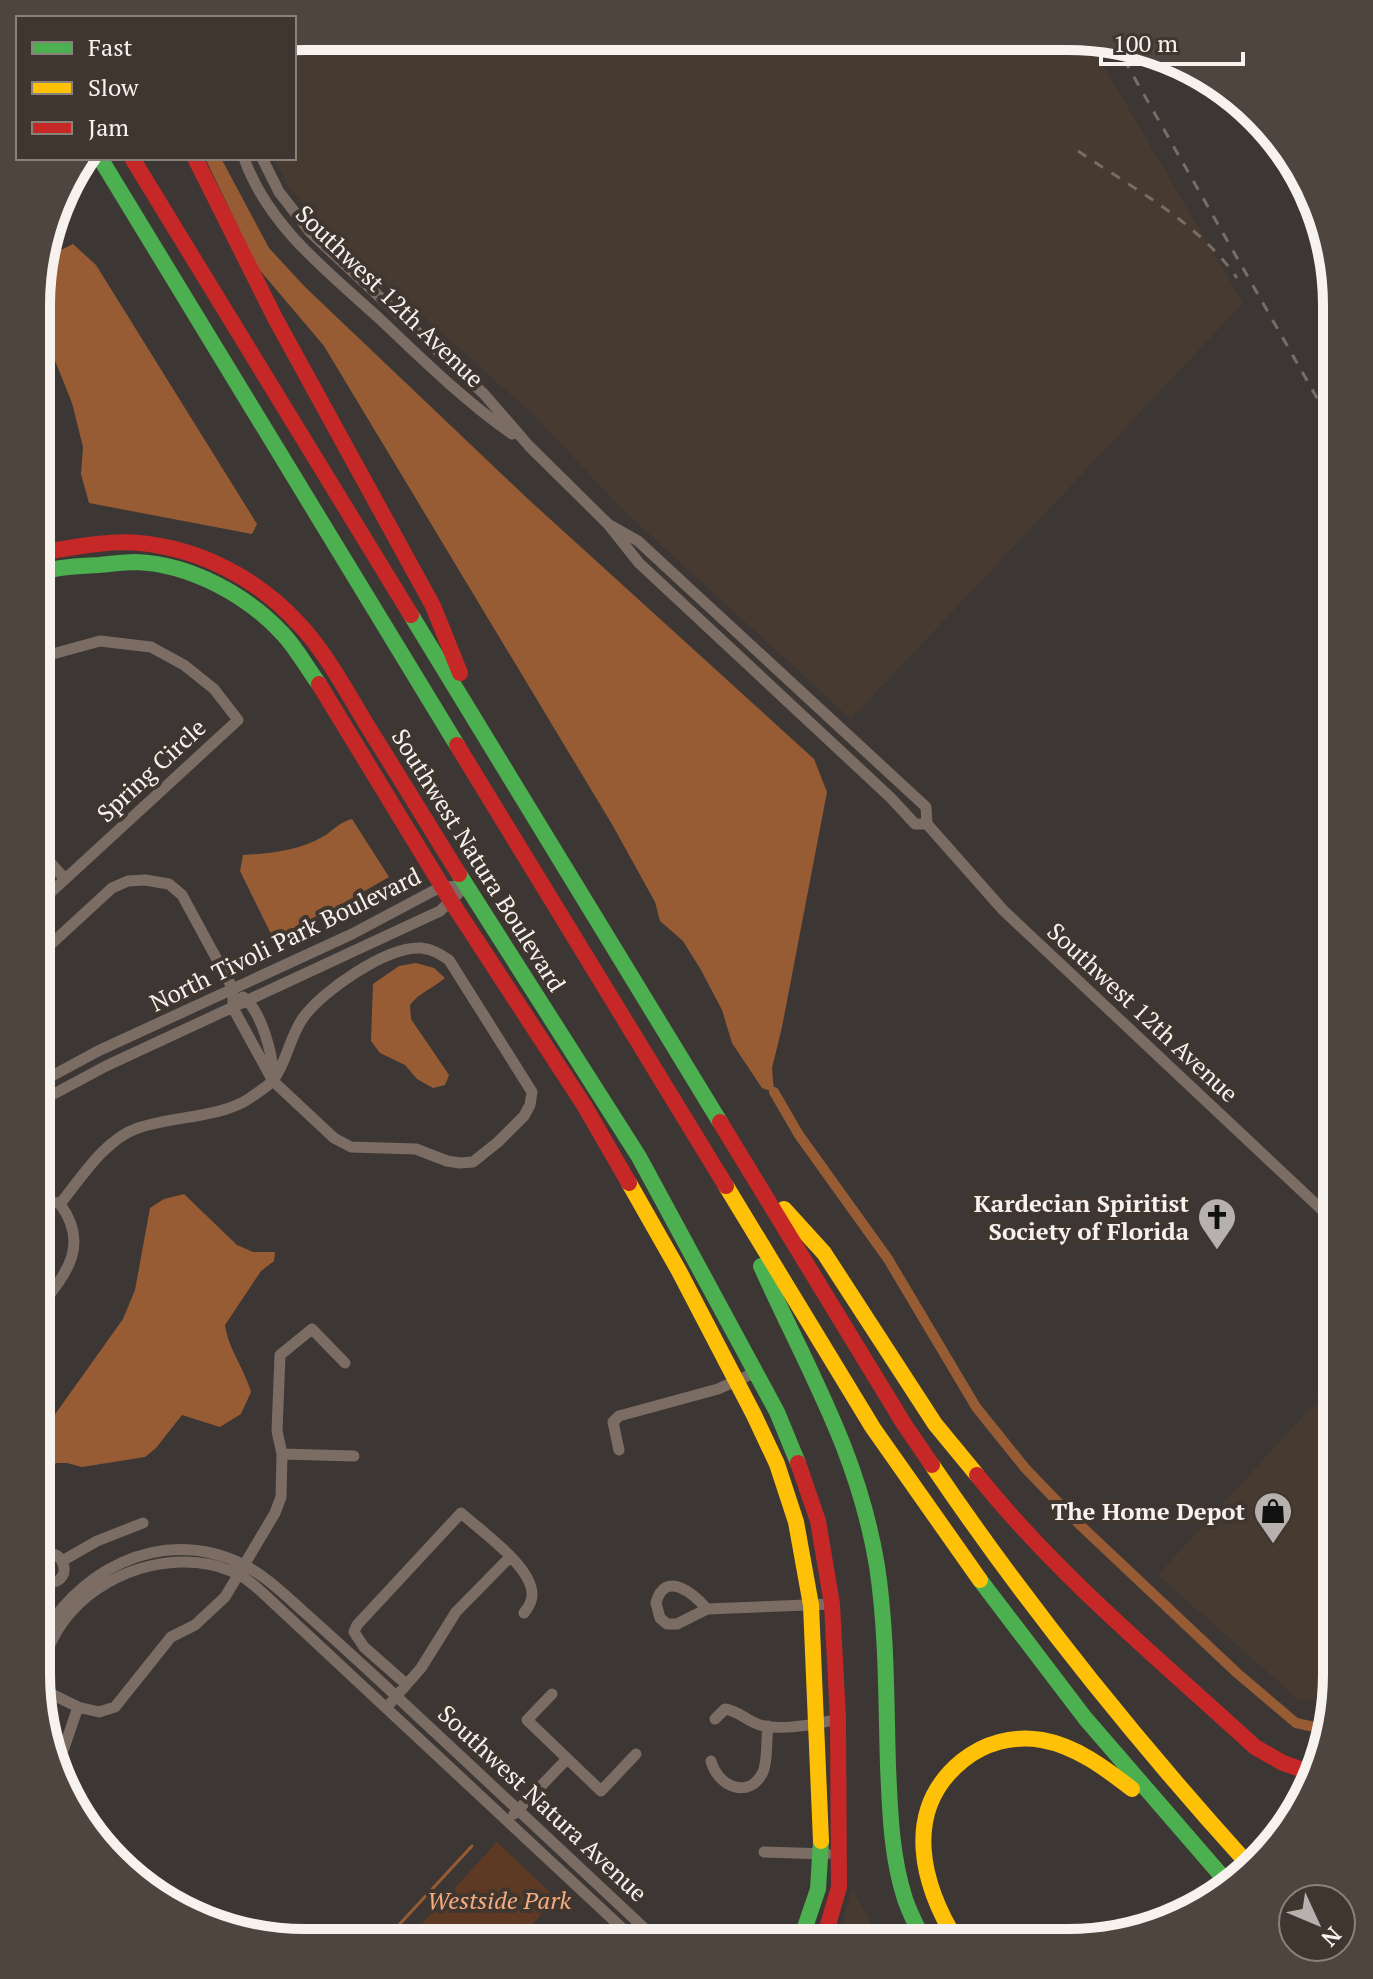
<svg xmlns="http://www.w3.org/2000/svg" width="1373" height="1979" viewBox="0 0 1373 1979" font-family="'PT Serif',serif">
<rect width="100%" height="100%" fill="#3c3734"/>
<path fill="#473a31" d="M305 36 1087 38 1243 303 851 719 621 508 536 417 317 221 288 186 274 158H294V38Z
M1337 1376V1417L1316 1398Z
M1315 1403 1337 1423 1336 1692 1333 1702 1299 1700 1158 1575Z
M852 1888 881 1942H837Z"/>
<path fill="#5e3a24" d="M497 1842 556 1898 517 1941H406Z"/>
<path fill="#985c35" d="M205 158H221L269 248 305 287 528 499 814 759 827 792 782 1027 772 1068 774 1092 762 1088 732 1043 722 1010 701 970 683 941 660 921 655 902 613 826 324 346 258 268Z
M73 244 96 265 257 524 252 534 89 503 81 474 83 447 72 403 50 348 38 330V271L59 251Z
M352 819 389 877 275 942 240 871 243 855C272 853 299 851 324 836 335 829 340 822 352 819Z
M416 963 434 968 445 978C432 989 420 992 410 1005L411 1019 449 1075 445 1085 433 1088 417 1079 405 1065 380 1053 371 1041 373 984 399 966Z
M184 1194 237 1245 253 1252H275L274 1261 261 1271 225 1325C228 1348 244 1368 251 1392L241 1414 220 1427 182 1415 156 1448 145 1457 82 1467 67 1463H56L50 1470 42 1467V1441L51 1420 123 1319 135 1290 150 1208 164 1199Z"/>
<g fill="none" stroke-linecap="round" stroke-linejoin="round">
<path stroke="#985c35" stroke-width="3" d="M384 1941 472 1846"/>
<path stroke="#985c35" stroke-width="10" d="M774 1092 799 1135 888 1259 976 1407 1025 1468 1078 1523 1237 1673 1296 1723 1324 1729"/>
<path stroke="#7c6d64" stroke-width="11" d="M244 158C268 227 330 273 382 321 424 361 465 401 512 434
M262 158 279 192 311 233 484 394 529 446 608 524 639 563 891 798 915 824H927
M608 524 638 541 926 807 927 824 1003 910 1337 1224
M37 848 65 879
M37 905 238 720 214 689 184 665 151 647 100 641 38 658
M37 957 112 888 128 881 145 880 169 884 182 895 233 989V1008L273 1081 334 1138 351 1147 416 1149 447 1161 460 1163 473 1162 498 1142 524 1116 530 1105 532 1092 449 960C440 954 432 949 421 948 387 946 322 991 303 1018 290 1036 287 1061 274 1079 269 1086 258 1092 250 1098 221 1118 172 1116 138 1128 105 1139 81 1178 60 1204
M243 997C261 1010 273 1054 273 1076
M37 1084 98 1051 352 934 433 891 443 887 466 886
M37 1103 106 1066 440 911 466 886
M37 1197 60 1204
M37 1311C63 1277 92 1247 60 1204
M619 1450 613 1422 619 1416 718 1389 754 1373
M282 1454 277 1431 280 1355 312 1329 345 1363
M62 1561 97 1541 143 1523
M36 1575 45 1583C81 1585 59 1534 36 1562
M707 1609C694 1594 665 1569 656 1603L660 1618 667 1624H677L707 1609 832 1604
M36 1648C73 1572 160 1524 242 1564 265 1575 285 1595 304 1612 330 1635 355 1658 380 1681 473 1768 566 1854 659 1942
M36 1675C46 1653 55 1629 72 1611 111 1567 187 1546 241 1576 250 1581 257 1588 265 1595L637 1942
M406 1684 364 1647 354 1632 357 1625 461 1513C481 1531 533 1567 532 1595 532 1602 528 1608 524 1613
M39 1688 78 1707 99 1712 115 1707 171 1637 195 1625 225 1597 275 1513 281 1497 282 1454 354 1456
M552 1694 527 1720 601 1791 636 1754
M386 1708 421 1668 456 1612 510 1557
M715 1719 725 1709C739 1711 747 1721 760 1725 781 1731 817 1724 838 1719
M64 1748 78 1707
M711 1761C718 1787 749 1800 763 1772 768 1760 766 1740 768 1726
M514 1814 566 1760
M764 1852 827 1854"/>
<path stroke="#4caf50" stroke-width="16" d="M100 158 457 745
M38 573C58 567 78 566 99 565 111 564 124 562 136 562 190 564 247 595 283 634 297 649 307 668 319 684
M411 615 720 1122
M459 874 639 1157 777 1412 798 1463
M761 1266C807 1369 858 1451 877 1566 887 1632 886 1699 888 1766 890 1810 891 1856 905 1899 910 1914 918 1929 925 1943
M980 1580 1085 1718 1226 1881
M800 1942 818 1889 821 1841"/>
<path stroke="#ffc107" stroke-width="16" d="M629 1183 679 1271 754 1415 777 1464 796 1522 811 1605 821 1841
M726 1186 873 1428 980 1580
M784 1209 824 1253 935 1424 977 1475
M932 1465C1027 1605 1133 1737 1247 1863
M958 1943C922 1886 901 1811 962 1761 984 1743 1013 1735 1042 1740 1076 1746 1105 1768 1132 1789"/>
<path stroke="#c62828" stroke-width="16" d="M132 158 411 615
M195 158 275 318 433 606 460 673
M38 553C71 548 107 540 140 543 201 549 258 579 299 624 327 653 351 700 373 735 402 781 430 828 459 874
M319 684 451 901 584 1105 629 1183
M457 745 726 1186
M720 1122 904 1424 932 1465
M798 1463 818 1521 832 1604 838 1719 839 1887 823 1942
M977 1475C1058 1576 1160 1660 1255 1747L1283 1763 1309 1772"/>
<path stroke="#776d67" stroke-width="3" stroke-dasharray="10 10" stroke-linecap="butt" d="M1114 42 1337 433
M1078 151C1134 189 1198 222 1237 278"/>
</g>
<defs>
<symbol id="church-pin" viewBox="-11 -11 22 30"><path d="M0 17L-7.5 6A9.5 9.5 0 1 1 7.5 6Z" fill="#b6b1ae" stroke="#3f3630"/><path d="M-1.2-6h2.4v3.5h3.3v2.4h-3.3V6h-2.4V-.1h-3.3v-2.4h3.3Z" fill="#111"/></symbol>
<symbol id="shop-pin" viewBox="-11 -11 22 30"><path d="M0 17L-7.5 6A9.5 9.5 0 1 1 7.5 6Z" fill="#b6b1ae" stroke="#3f3630"/><path d="M-5-2.5h2.3a2.7 3.5 0 0 1 5.4 0H5L5.5 6h-11ZM-1.5-2.5h3a1.5 2.3 0 0 0-3 0Z" fill="#111"/></symbol>
</defs>
<g fill-rule="evenodd">
<use href="#church-pin" x="1195" y="1195" width="44" height="60"/>
<use href="#shop-pin" x="1251" y="1489" width="44" height="60"/>
</g>
<g text-anchor="middle" dominant-baseline="central" stroke-width="8" stroke-linejoin="round" paint-order="stroke">
<g font-size="24" fill="#f8f2ef" stroke="#3f3630">
<text transform="translate(390 296) rotate(44)">Southwest 12th Avenue</text>
<text transform="translate(151 770) rotate(-43)">Spring Circle</text>
<text transform="translate(479 860) rotate(58)">Southwest Natura Boulevard</text>
<text transform="translate(285 939) rotate(-26)">North Tivoli Park Boulevard</text>
<text transform="translate(1143 1012) rotate(43)">Southwest 12th Avenue</text>
<text transform="translate(543 1803) rotate(43)">Southwest Natura Avenue</text>
</g>
<g font-size="24" font-weight="bold" fill="#f8f2ef" stroke="#3f3630" text-anchor="end">
<text x="1189" y="1203">Kardecian Spiritist<tspan x="1189" dy="28">Society of Florida</tspan></text>
<text x="1245" y="1511">The Home Depot</text>
</g>
<g font-size="24" font-style="italic" fill="#f5ab7d" stroke="#3f3630">
<text x="499" y="1900">Westside Park</text>
</g>
</g>
<path d="M0 0H1373V1979H0ZM305 50H1068A255 255 0 0 1 1323 305V1674A255 255 0 0 1 1068 1929H305A255 255 0 0 1 50 1674V305A255 255 0 0 1 305 50Z" fill="#4e453f" fill-rule="evenodd"/>
<path fill="none" stroke="#f8f2ef" stroke-width="10" d="M305 50H1068A255 255 0 0 1 1323 305V1674A255 255 0 0 1 1068 1929H305A255 255 0 0 1 50 1674V305A255 255 0 0 1 305 50Z"/>
<rect x="16" y="16" width="280" height="144" fill="#3f3630" stroke="#89817c" stroke-width="2"/>
<rect x="32" y="42" width="40" height="12" fill="#4caf50" stroke="#89817c" stroke-width="2"/>
<text x="88" y="56" font-size="24" fill="#f8f2ef">Fast</text>
<rect x="32" y="82" width="40" height="12" fill="#ffc107" stroke="#89817c" stroke-width="2"/>
<text x="88" y="96" font-size="24" fill="#f8f2ef">Slow</text>
<rect x="32" y="122" width="40" height="12" fill="#c62828" stroke="#89817c" stroke-width="2"/>
<text x="88" y="136" font-size="24" fill="#f8f2ef">Jam</text>
<g transform="translate(1317 1923) rotate(134)"><circle r="38" fill="#3f3630" stroke="#89817c" stroke-width="2"/>
<path d="M0-6L14 30L0 20L-14 30Z" fill="#b6b1ae"/>
<text y="-12" font-size="22" font-weight="bold" text-anchor="middle" fill="#f8f2ef">N</text>
</g>
<path d="M1101 52v12h142v-12" fill="none" stroke="#f8f2ef" stroke-width="4"/>
<text x="1113" y="52" font-size="24" fill="#f8f2ef" stroke="#3f3630" stroke-width="6" paint-order="stroke">100 m</text>
</svg>
